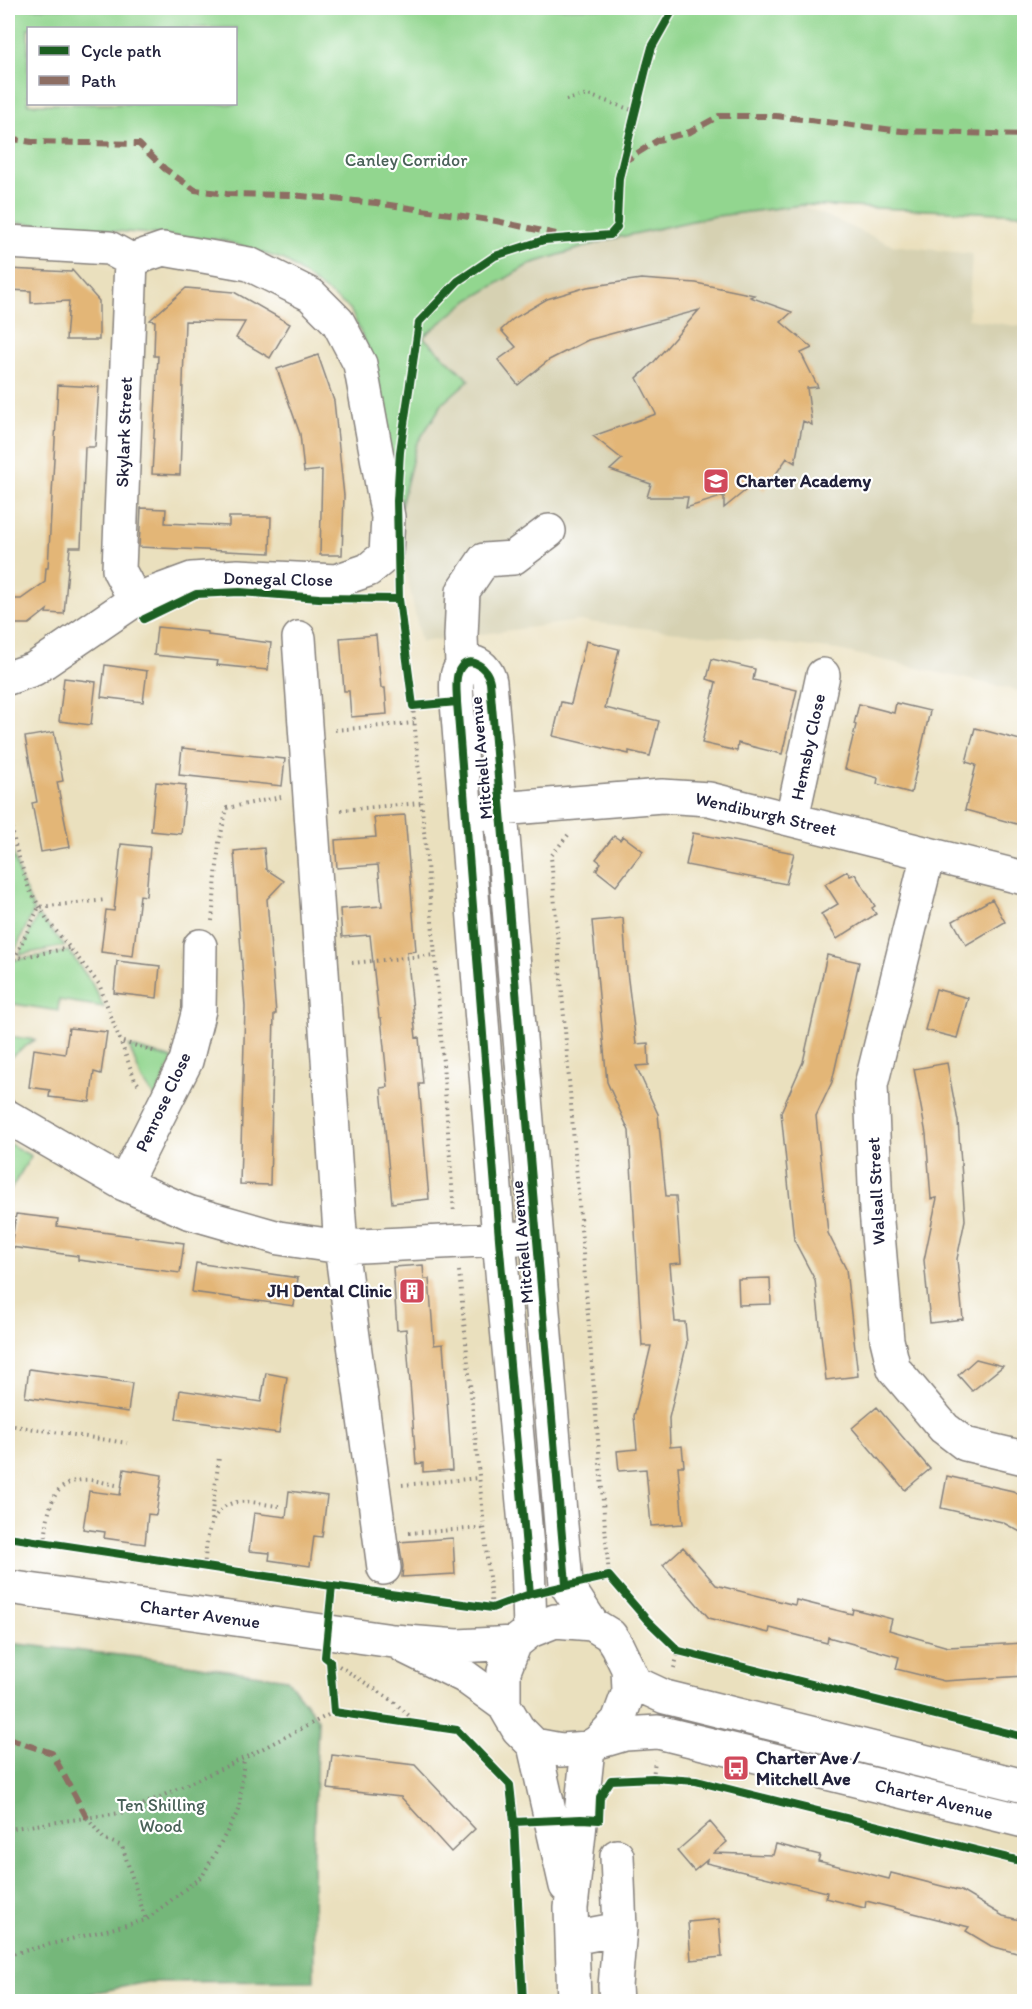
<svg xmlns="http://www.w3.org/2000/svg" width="1032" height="2009" viewBox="0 0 1032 2009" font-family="Itim,sans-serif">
<rect width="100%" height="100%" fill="#fff"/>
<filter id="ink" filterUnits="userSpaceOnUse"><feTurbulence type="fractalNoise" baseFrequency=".0167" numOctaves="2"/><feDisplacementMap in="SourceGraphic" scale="12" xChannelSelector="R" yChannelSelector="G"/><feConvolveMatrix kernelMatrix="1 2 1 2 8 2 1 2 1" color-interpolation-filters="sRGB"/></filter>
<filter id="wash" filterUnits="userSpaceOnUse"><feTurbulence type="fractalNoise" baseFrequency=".008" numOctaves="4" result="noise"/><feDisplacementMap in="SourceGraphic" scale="24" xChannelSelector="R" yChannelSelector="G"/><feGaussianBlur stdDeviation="1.35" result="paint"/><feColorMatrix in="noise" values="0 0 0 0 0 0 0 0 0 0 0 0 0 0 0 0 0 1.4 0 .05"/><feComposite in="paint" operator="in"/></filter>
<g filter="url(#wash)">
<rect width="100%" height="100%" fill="#eae0be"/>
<path fill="#d6d1b2" d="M801 205 892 245 972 254 968 319 1024 327V692L838 650 579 621 421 642 405 567 398 518 416 445 443 403 468 380 422 337 466 302 530 264 607 240 710 217Z"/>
<path fill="#92d68f" stroke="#5a7c65" stroke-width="1.5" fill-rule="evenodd" d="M8 8H1024V214L801 205 710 217 607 240 530 264 466 302 423 337 469 380 443 403 416 445 398 518 368 349 350 309 284 260 222 240 8 222ZM28 28H236V104H28Z
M12 849 20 878 34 910 13 955 8 956V850Z
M38 915 65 946 19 955Z
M69 951 91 982 104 1007 59 1000 58 1011 8 1003V961Z
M8 1036 35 1040 13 1055 8 1061Z
M129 1046 173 1059 155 1098 142 1080Z
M8 1143 31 1156 8 1194Z"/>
<path fill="#75b77a" stroke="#4c6c5a" stroke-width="1.5" d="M8 1643 147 1658 287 1679 318 1719 313 1853 314 1981 147 1982 55 2001H8Z"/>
<g id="blocks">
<path fill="#e3b677" d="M8 269 71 272 72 270 99 301V340H66L69 301 31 303V291L8 290Z
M641 279 696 283 754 295 750 297 792 312 781 322 812 348 801 353 818 387 807 388 812 425 803 421 795 463 787 458 764 491 757 481 724 508V496L686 508 688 497H647L651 484 610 470 622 459 593 436 656 414 637 378 653 363 699 310 588 340 549 360 518 385 498 360 516 347 501 330 513 319 547 299 587 287Z
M186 288 234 292 290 324 270 358 236 338 245 322 185 321 180 475 152 474 158 356H154L155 321 150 320Z
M318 355 334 401 344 496 342 555H320L322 470 304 472 300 434 277 369Z
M58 385 99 387 95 447H85L81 547H70L64 614 46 613 47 610 29 624H8V599H21L45 582 46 568H48Z
M141 508 166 509 165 523 229 526V517H271L270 553 139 547Z
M157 627 208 632V635L271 643 268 670 217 665 218 661 154 655Z
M376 635 381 688H385L387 714 351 717 349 691H344L340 638Z
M586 641 619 649 605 708 659 721 650 756 629 751V754L553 736 561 702 571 704Z
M712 659 755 669 753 680 797 690 782 754 738 743 737 751 702 743 716 682 707 679Z
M105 665 147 671 143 702 101 697Z
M64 678 96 682 91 725 59 721Z
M896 703 930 711 911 793 877 784 878 778 845 769 856 725 854 724 859 704 894 713Z
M975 728 1024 741V826L965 810 976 765 966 762Z
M54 732 63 781 57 782 70 847 41 852 32 803 37 802 25 737Z
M182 748 285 759 282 786 179 775Z
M156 782 186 785 181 834 151 831Z
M405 815 416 951 407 952 416 1038 419 1037 421 1062 423 1084H419L429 1199 392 1203 381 1088 388 1087 381 1018H379L370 935 342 937 340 909 382 906 378 865 337 868 335 840 376 837 374 817Z
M693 833 794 853 786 884 686 865Z
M614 836 620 840 623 836 643 851 616 886 596 870 601 863 596 859Z
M121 844 150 847 146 896 140 895 133 956 101 952 106 910 114 911Z
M264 848 266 869 284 881 267 899 276 1014H274L270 1185 240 1184 245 1007 234 851Z
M847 871 850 876 855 874 875 906 872 908 876 914 837 939 821 914 838 904 825 884Z
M992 899 1005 922 966 945 953 921Z
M623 918 627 972 636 1044 648 1043 649 1065 636 1066 658 1114 666 1196H676L681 1263 670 1264 675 1322H685L687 1343 669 1418 670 1447 682 1446 684 1466H678L683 1524 651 1526 646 1469 619 1471 617 1451 637 1449 634 1416 651 1346H642L629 1131 607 1082 592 921Z
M827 955 859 962 832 1082 816 1116 828 1233 846 1269 858 1376 826 1380 815 1280 794 1240 781 1112 803 1062Z
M117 961 160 966 157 998 114 993Z
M936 989 968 998 957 1038 925 1030Z
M69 1028 107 1032 101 1074 94 1072 90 1102 49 1097 50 1090 29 1087 34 1049 65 1054Z
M947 1063 958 1121 965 1220 957 1259 963 1319 930 1323 924 1260 937 1198 931 1199 926 1134 914 1069Z
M16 1214 58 1219 57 1226 184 1243 180 1273 78 1260V1256L11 1247Z
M196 1263 298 1278 294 1306 192 1292Z
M423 1265 424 1279H429L434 1345 443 1344 452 1470 423 1472V1463L416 1464 406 1329 397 1330 393 1267Z
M770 1278 771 1304 739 1305 738 1279Z
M976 1359 1003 1366 972 1391 958 1375Z
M29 1369 132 1383 128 1412 25 1397Z
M266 1373 287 1377 279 1433 176 1419 180 1390 261 1402Z
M877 1407 930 1469 905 1490 852 1428Z
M124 1469 162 1475 156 1515 148 1514 145 1544 104 1538 105 1532 83 1529 89 1491 120 1495Z
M947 1476 1013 1491 1024 1498V1534L1002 1522 941 1508Z
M289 1491 327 1496 322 1537 314 1536 310 1566 269 1560 270 1553 249 1551 254 1513 286 1517Z
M453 1538 455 1574 402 1577 403 1566 399 1542Z
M683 1547 716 1585 795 1605 796 1600 852 1614 853 1609 873 1614 892 1619 889 1630 948 1647 1024 1643V1676L944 1681 896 1669 899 1657 864 1647 828 1637 827 1643 770 1628 769 1633 709 1618 663 1565Z
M332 1755 415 1765 475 1829 451 1852 401 1797 328 1789Z
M710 1822 727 1842 714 1853 773 1855 776 1844 820 1855 818 1861 854 1870 889 1879 891 1873 961 1891 1003 1916 1024 1921V1955L991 1946 966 1931 969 1927 866 1901 865 1908 845 1903 826 1898 827 1892 706 1863 707 1860 694 1871 677 1851Z
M719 1919 722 1957 691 1960 688 1922Z"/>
</g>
</g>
<g filter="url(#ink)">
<use href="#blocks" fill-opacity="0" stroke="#86817c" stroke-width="1.5"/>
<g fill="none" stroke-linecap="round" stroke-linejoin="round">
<defs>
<path id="minor" d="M8 242 109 248 131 260 163 249 249 264 311 295 338 322 360 364 388 517 386 555 368 570 336 581 238 576 192 579 135 600 34 669 8 678
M131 260 119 570 135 600
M299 638 341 1247 384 1568
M462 665 461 636 463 591 484 560 513 558 549 531
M480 814 500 809 662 796 709 799 1024 878
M792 818 823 675
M928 854 871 1085 876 1210 887 1340 894 1369 944 1428 965 1444 1024 1458
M8 1117 124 1184 188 1212 279 1238 341 1247 520 1238
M124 1184 186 1061 199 1010 200 946
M8 1587 393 1641 458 1646 515 1643
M530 1631 528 1558 499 1239 457 702C457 693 455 682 458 673 465 653 487 664 490 682L566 1584 592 1624
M405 1647 464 1676 504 1705
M628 1668 629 1691 618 1721 598 1742 588 1748 561 1750 534 1745 518 1729 504 1705V1671L515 1643 530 1631 555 1621 592 1624 610 1635 617 1646 635 1683 665 1697 1024 1786
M598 1742 625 1734 658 1732 1024 1821
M534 1745 566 1886
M617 1856 620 1929
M572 1938 620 1929 615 1986 616 2002
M574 2002 571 1908 588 1748"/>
</defs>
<use href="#minor" stroke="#86817c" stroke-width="36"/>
<path stroke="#86817c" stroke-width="4" stroke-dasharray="1.5 4.5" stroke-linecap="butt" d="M566 100 588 95 635 111
M617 227V222
M413 706 435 955 454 1213
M335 730 414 723
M8 804 15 845 29 889 48 921 99 984 135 1080 140 1086
M341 810 421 803
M568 835 551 856 609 1576
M212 921 219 843 227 808 281 797
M14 959 39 907 106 900
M8 960 69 948
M352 963 435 955
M123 1042 156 1052
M459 1271 492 1608
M8 1361V1366
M8 1425 127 1443
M402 1485 479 1478
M211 1520 219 1457
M409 1533 483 1528
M45 1543C48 1515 48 1483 82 1480 93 1479 105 1483 116 1485
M204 1567C207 1545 206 1510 233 1503 246 1499 265 1505 279 1506
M339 1666 392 1700 418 1724
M674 1668 679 1651
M653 1778 655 1760
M615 1780 653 1778 696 1781 1024 1862
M87 1818 104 1839 122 1846 146 1920
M8 1829 127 1812 244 1758 334 1712
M8 1955 146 1920 203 1875 239 1810 244 1758"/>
<use href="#minor" stroke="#fff" stroke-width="33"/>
<path stroke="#8d6e63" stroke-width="6" stroke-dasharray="12 6" stroke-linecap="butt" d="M8 138 32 142 139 144 165 169 195 190 227 194 291 195 376 203 496 221 556 234
M622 163 658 140 690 132 719 116H776L902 131 1024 135
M8 1739 52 1753 87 1818"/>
<defs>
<path id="cycleway" d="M617 222 619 178 647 65 652 47 674 8
M144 619 196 594 240 592 319 598 399 599
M457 702 413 706 399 599 397 501 400 452 419 322 458 281 495 256 544 240 610 235 617 227
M8 1537 332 1586 492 1608 530 1594 609 1576 647 1620 679 1651 1024 1737
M332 1586 325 1657 330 1661 334 1712 457 1730 510 1785 514 1822 523 2002
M530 1594 499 1239 457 702C457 693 455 682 458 673 465 653 487 664 490 682L566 1584
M514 1822 581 1819 599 1820 600 1797 611 1780 653 1778 696 1781 1024 1862"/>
</defs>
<use href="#cycleway" stroke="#fff" stroke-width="11"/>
<use href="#cycleway" stroke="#1b5e20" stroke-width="8"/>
</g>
</g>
<defs>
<symbol id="school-square" viewBox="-11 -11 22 22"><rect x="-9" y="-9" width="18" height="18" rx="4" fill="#d1495b" stroke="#fff"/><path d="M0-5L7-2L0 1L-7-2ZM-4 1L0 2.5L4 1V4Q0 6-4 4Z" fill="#fff"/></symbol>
<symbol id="building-square" viewBox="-11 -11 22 22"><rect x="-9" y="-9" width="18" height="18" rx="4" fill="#d1495b" stroke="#fff"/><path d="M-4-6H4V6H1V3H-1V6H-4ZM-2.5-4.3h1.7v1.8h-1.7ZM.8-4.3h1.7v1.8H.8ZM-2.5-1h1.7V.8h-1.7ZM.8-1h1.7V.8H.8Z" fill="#fff"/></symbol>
<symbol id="bus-square" viewBox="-11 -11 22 22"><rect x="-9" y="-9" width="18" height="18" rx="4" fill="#d1495b" stroke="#fff"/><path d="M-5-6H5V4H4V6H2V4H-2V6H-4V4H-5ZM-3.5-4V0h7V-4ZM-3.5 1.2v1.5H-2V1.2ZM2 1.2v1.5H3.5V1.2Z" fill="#fff"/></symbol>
</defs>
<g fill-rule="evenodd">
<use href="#school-square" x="701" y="466" width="30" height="30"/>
<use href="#building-square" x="397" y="1276" width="30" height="30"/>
<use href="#bus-square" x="721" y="1753" width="30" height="30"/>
</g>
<g text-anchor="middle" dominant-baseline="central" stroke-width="4.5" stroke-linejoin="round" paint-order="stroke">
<g font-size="18" fill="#496158" stroke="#fff">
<text x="406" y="160">Canley Corridor</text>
<text x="161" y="1805">Ten Shilling<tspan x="161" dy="21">Wood</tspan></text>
</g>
<g font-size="18" fill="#22223b" stroke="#fff">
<text transform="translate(124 432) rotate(-88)">Skylark Street</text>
<text transform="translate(278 579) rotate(1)">Donegal Close</text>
<text transform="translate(808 747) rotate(-78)">Hemsby Close</text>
<text transform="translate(481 758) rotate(-95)">Mitchell Avenue</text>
<text transform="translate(766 814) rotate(13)">Wendiburgh Street</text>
<text transform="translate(163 1102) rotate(-65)">Penrose Close</text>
<text transform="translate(876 1191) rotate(-93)">Walsall Street</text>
<text transform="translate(522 1242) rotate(-95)">Mitchell Avenue</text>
<text transform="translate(200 1614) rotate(8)">Charter Avenue</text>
<text transform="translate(934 1799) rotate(14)">Charter Avenue</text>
</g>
<g font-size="18" font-weight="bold" fill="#22223b" stroke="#fff" text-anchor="start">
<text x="736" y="481">Charter Academy</text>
<text x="392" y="1291" text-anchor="end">JH Dental Clinic</text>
<text x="756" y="1758">Charter Ave /<tspan x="756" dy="21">Mitchell Ave</tspan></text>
</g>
</g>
<rect width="1032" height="2009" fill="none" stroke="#fff" stroke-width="30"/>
<rect x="27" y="27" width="210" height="78" fill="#ffffff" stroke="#a7a7b1" stroke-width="1.5"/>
<rect x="39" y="46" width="30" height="9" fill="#1b5e20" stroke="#a7a7b1" stroke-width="1.5"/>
<text x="81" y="57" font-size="18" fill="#22223b">Cycle path</text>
<rect x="39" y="76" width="30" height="9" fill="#8d6e63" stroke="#a7a7b1" stroke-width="1.5"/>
<text x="81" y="87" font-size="18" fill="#22223b">Path</text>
</svg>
